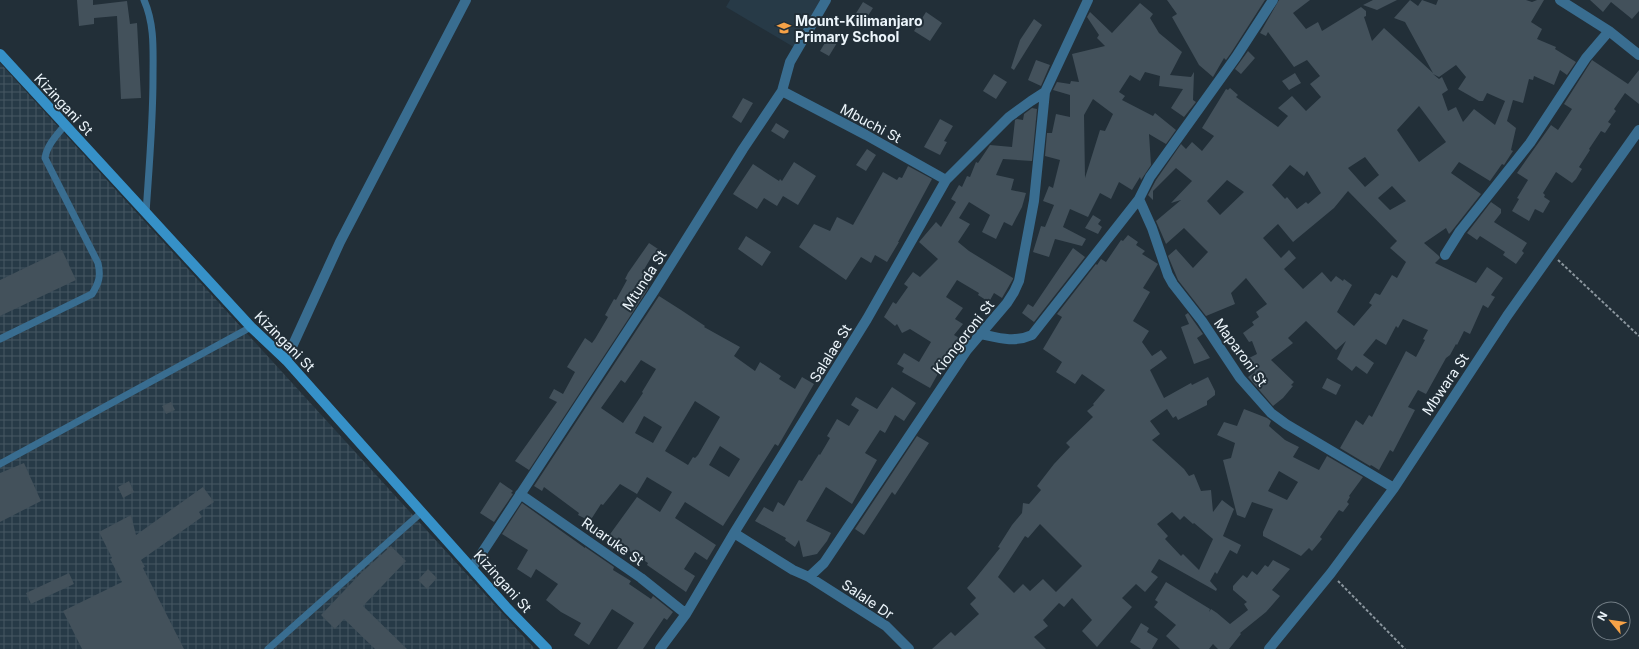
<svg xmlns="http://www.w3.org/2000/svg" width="1639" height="649" viewBox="0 0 1639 649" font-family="Inter,sans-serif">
<defs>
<pattern id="industrial-grid" width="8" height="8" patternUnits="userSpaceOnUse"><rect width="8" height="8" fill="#273a47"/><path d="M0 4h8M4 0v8" fill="none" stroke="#465762"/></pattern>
</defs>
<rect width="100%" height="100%" fill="#222f38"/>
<path fill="#273a47" d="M730 0H822L797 49 726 7Z"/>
<path fill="url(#industrial-grid)" d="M0 63 535 649H0Z"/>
<path fill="#43515b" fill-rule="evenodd" d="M77 0H93V5L127 1 130 24 137 23 141 98 121 99 117 16 94 18V24L79 26Z
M1167 0H1265L1231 53 1226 60 1224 58 1213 77 1199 65 1172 17 1177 14Z
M1279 0H1310L1293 13 1306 29 1318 22 1322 31 1361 7 1366 11V16L1364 17 1372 41 1384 28 1433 73 1405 22 1394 18 1410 0 1418 6 1422 0 1436 5 1438 0H1526L1532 2 1537 0H1544L1531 22 1542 29 1537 39 1556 47 1555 49 1576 62 1567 75 1560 70 1554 85 1534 76 1533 80 1529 79 1523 103 1513 100 1507 121 1516 128 1511 150 1513 151 1504 165 1502 164 1490 181 1459 162 1451 173 1481 194 1451 232 1449 234 1446 228 1424 243 1439 256 1440 258 1435 263 1476 283 1487 267 1503 278 1491 295 1495 297 1488 308 1483 305 1470 334 1464 331 1457 345 1456 344 1450 355 1446 358 1426 394 1418 390 1408 407 1415 410 1393 452 1390 450 1379 470 1371 465 1370 466 1340 448 1356 420 1363 425 1369 415 1372 417 1406 351 1416 357 1425 340 1423 339 1428 330 1403 319 1398 328 1396 326 1386 345 1376 339 1363 355 1374 363 1367 374 1356 366 1352 371 1337 359 1346 341 1336 350 1306 321 1288 338 1293 343 1271 360 1294 382 1291 385 1293 386 1283 398 1273 406 1248 377 1255 372 1245 360 1257 354 1252 341 1249 342 1243 333 1254 325 1252 322 1259 317 1256 312 1267 304 1246 278 1231 293 1235 304 1206 316 1178 280 1168 256 1176 249 1193 268 1208 252 1184 228 1166 244 1156 221 1181 200 1171 203 1192 181 1176 168 1153 191V200L1148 195 1156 180 1181 144 1186 149 1192 142 1202 151 1214 136 1202 128 1226 89 1228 90 1230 88 1238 95 1236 97 1278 127 1288 116 1278 108 1292 96 1306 111 1321 97 1310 84 1320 76 1307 60 1294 67 1268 32 1266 36 1260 33ZM1456 65 1466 77 1458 89 1479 101H1483L1487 93 1505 101 1495 125 1474 109 1463 122 1456 107 1448 111 1442 94 1448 90 1442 77 1439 79 1433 74 1439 77ZM1419 106 1446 142 1419 162 1397 130ZM1365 157 1379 175 1365 187 1348 168ZM1290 165 1304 176 1307 171 1321 193 1308 204 1306 202 1297 209 1287 197 1285 199 1272 185ZM1227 180 1244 192 1220 215 1207 201ZM1392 186 1406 201 1390 210 1378 198ZM1348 191 1397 241 1390 248 1406 262 1397 278 1392 275 1380 295 1375 293 1369 303 1372 305 1354 326 1337 312 1352 285 1344 279 1343 281 1336 276 1331 282 1322 272 1303 289 1284 269 1296 258 1289 250 1281 258 1263 238 1278 224 1293 242 1334 208Z
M1373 0H1397L1377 10 1363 5Z
M1590 0H1639V11L1632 19 1611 2 1603 12Z
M863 2 873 8 860 28 850 23Z
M1140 3 1153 14 1150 18 1159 33 1182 52 1170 75 1191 77 1194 72 1193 100 1196 102 1184 117 1171 108 1183 89 1159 86 1160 76 1145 72 1140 81 1130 75 1119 92 1125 96 1122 100 1153 116 1155 113 1176 130 1166 144 1149 134 1151 165 1141 180 1140 177 1132 190 1119 182 1111 199 1100 193 1088 217 1070 209 1063 227 1086 239 1082 246 1055 239 1049 257 1033 252 1041 226 1045 227 1054 205 1043 201 1049 186 1053 188 1060 160 1045 156 1047 133H1052L1056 114 1070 117V95L1053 90 1057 82 1070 84 1071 81 1079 82 1072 54 1105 46 1097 38 1099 35 1087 17 1090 12 1112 33ZM1093 99 1113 114 1105 131 1100 130 1085 178 1084 115Z
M926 12 942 23 930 41 914 31Z
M1034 19 1042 25 1014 70 1011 68 1020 40Z
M831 33 840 38 829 56 820 51Z
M1248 51 1255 58 1241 74 1235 69Z
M1036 60 1050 65 1041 86 1028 80Z
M1592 60 1628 84 1639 70V104L1625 93 1614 109 1616 111 1608 122 1611 124 1605 133 1601 131 1589 149 1590 150 1579 167 1582 169 1576 179 1572 183 1556 172 1543 193 1545 195 1544 197 1550 201 1543 213 1535 209 1529 221 1512 211 1519 199 1517 198 1528 180 1517 173 1551 125 1558 130 1572 109 1564 104Z
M1295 73 1301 83 1289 90 1282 81Z
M994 74 1007 82 996 99 983 91Z
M743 98 753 103 741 123 732 117Z
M1032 108 1037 109 1032 161 1003 159 996 175 1014 179 1011 190 1026 193 1022 207 1012 226 1004 222 996 239 982 232 990 215 969 202 959 218 970 224 958 242 969 251 1013 278V279L1002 298 994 293 989 302 978 295 979 293 957 280 946 297 963 308 955 319 963 324 954 335 961 339 937 369 940 370 930 388 902 372 904 368 897 364 904 353 919 362 931 342 910 329 902 333 897 324 895 326 884 317 893 302 896 304 908 287 904 284 913 272 920 277 938 259 919 242 936 222 941 227 956 202 951 199 959 185 962 187 967 176 970 177 976 162 978 163 990 145 1012 147 1015 120 1017 119 1023 120 1024 114Z
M940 119 953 126 944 141 947 142 940 155 924 147Z
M776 123 789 131 784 139 771 131Z
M867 149 876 155 866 171 856 165Z
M794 162 816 176 798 205 783 196 777 206 764 198 757 209 733 194 753 164 779 181 780 179 782 181Z
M908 166 932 179 898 242H899L887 262 875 255 871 263 861 257 846 280 799 247 814 224 830 231 837 217 853 225 883 172 897 180 899 177 902 178Z
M1491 202 1501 209V213L1494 222 1527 243 1522 251 1524 253 1516 264 1503 255 1505 252 1480 236 1477 240 1467 233Z
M1093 215 1101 220 1098 224 1102 227 1098 234 1085 228Z
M1128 235 1138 242 1136 245 1145 251 1142 254 1158 264 1143 288 1150 292 1133 321 1149 331 1142 342 1152 356 1161 350 1167 358 1150 370 1164 398 1191 383 1192 385 1208 377 1215 391V395L1207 401V405L1178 420 1176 416 1173 418 1167 409 1150 421 1160 434 1152 440 1184 469 1189 476 1194 474 1201 491 1211 490 1213 512 1222 500 1234 509 1223 536 1241 545 1237 554 1230 550 1217 574 1215 572 1210 581 1217 589 1216 591 1159 559 1151 572 1158 577 1145 592 1136 584 1122 598 1132 607 1097 647 1082 631 1092 620 1072 598 1064 607 1059 603 1043 620 1048 626 1034 637 1046 649H932L951 632 955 636 979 614 970 604 976 598 967 588 975 579 1000 548 998 547 1012 525 1022 513 1023 503 1029 504 1041 490 1037 486 1054 464 1070 447 1066 443 1093 417 1087 411 1094 405 1093 404 1105 390 1082 374 1075 384 1056 372 1062 362 1043 349 1062 317 1057 314 1096 264 1097 265 1101 259 1106 262 1121 240 1123 241ZM1172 512 1180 520 1184 516 1193 524 1194 523 1213 539 1199 570 1183 554 1181 556 1165 539 1168 536 1157 524ZM1040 524 1082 566 1056 592 1043 579 1030 591 1023 584 1014 593 998 577 1025 536 1028 538Z
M746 236 771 252 762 266 738 249Z
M649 243 661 251 656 259 652 256 642 273 650 277 646 285 648 287V289L529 470 515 461 557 402 549 398 554 389 563 394 575 372 567 367 585 338 592 343 595 339 608 317 605 315 614 299 616 300 627 280 625 279 628 273Z
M1073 248 1085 257 1034 322 1022 313 1028 304 1033 307Z
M62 250 76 280 0 316V280Z
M659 296 681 310 705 326 704 327 740 347 734 356 755 371 760 362 781 376 779 379 795 389 802 377 814 384 778 446 775 444 723 526 685 502 675 518 716 545 707 560 695 552 684 569 695 576 686 592 647 565 648 563 608 537 637 497 660 512 672 492 647 477 637 494 620 484 603 505 601 504 590 521 578 515 579 513 544 487 542 491 534 486ZM641 360 656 369 642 392 643 393 623 423 601 408 621 380 625 383ZM695 401 720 417 698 455 695 458 693 457 688 465 665 451ZM644 416 662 427 653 443 635 433ZM720 446 740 459 729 477 709 465Z
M1188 313 1203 334 1197 338 1210 358 1194 364 1181 327 1189 324 1185 315Z
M1327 378 1341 385 1336 395 1322 388Z
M892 387 916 403 904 421 895 415 885 433 880 430 865 453 877 460 852 504 826 487 806 521 831 533 827 541 817 554 803 557 799 540 795 547 785 540 786 538 755 521 764 507 773 512 778 502 784 506 799 480 802 481 819 454 820 455 830 438 827 436 837 419 849 426 859 410 851 405 856 397 877 409Z
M171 402 175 410 166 414 162 406Z
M1244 409 1267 418 1271 421 1269 426 1285 440 1299 447 1293 457 1319 470 1327 456 1363 477 1349 496 1350 497 1347 502 1349 504 1343 512 1339 510 1320 537 1322 539 1312 551 1309 548 1301 556 1263 536V532L1273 509 1252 502 1245 518 1237 515 1223 460 1231 458 1235 443 1217 435 1224 422 1237 426ZM1279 471 1298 482 1287 500 1268 491Z
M917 436 929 443 895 495 892 492 864 535 855 529Z
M24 463 41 501 0 522V473Z
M129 481 134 492 123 498 118 487Z
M500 482 513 491 511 493 513 494 494 522 480 513Z
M203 487 214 502 199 512 202 517 141 560 145 567 143 568 184 649H82L63 611 122 582 110 559 112 558 99 532 131 515 136 535Z
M522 503 585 548V547L614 567 613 570 631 581 629 584 651 599 653 596 673 612 667 620 664 618 643 649H617L634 623 612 609 589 645 574 635 581 623 561 612 546 600 558 584 536 569 531 578 517 569 528 550 502 534Z
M391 546 406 561 363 606 407 649H375L344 619 335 629 321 615 360 574Z
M1273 560 1290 569 1272 590 1280 596 1266 612 1240 633 1241 634 1229 649H1218L1213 644 1209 649H1180L1166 636 1176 625 1154 607 1158 602 1155 600 1166 582 1210 609 1209 612 1211 609 1217 613 1230 624 1248 610 1244 604 1247 602 1233 590V586L1243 575 1247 578 1252 571 1257 575 1265 565 1268 567Z
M428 569 437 578 427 589 418 580Z
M69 573 74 584 31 604 26 593Z
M1141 623 1149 628 1147 632 1158 639 1152 649H1141L1130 642Z"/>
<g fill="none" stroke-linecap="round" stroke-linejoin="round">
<path stroke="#8b969e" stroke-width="2" stroke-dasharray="3 2" stroke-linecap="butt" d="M1558 260 1639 336
M1338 581 1405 649"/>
<path stroke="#396d90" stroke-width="7" d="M144 0C155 25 153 51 153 78 153 123 149 168 146 213
M0 339 92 294C99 283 101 276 98 263L45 158C47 145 57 135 65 125
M0 464 251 327
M268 649 422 512"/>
<path stroke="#396d90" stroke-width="10" d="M1273 0 1236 57 1150 177 1139 199 1152 228 1168 275 1173 284 1202 321 1240 378 1271 413 1286 424 1394 488
M1560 0 1609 31 1639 55
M782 91 866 135 946 180
M1445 255 1460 231 1530 143 1586 58 1609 31
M981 334C999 338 1014 343 1032 335L1139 199
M286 360 340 242 466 0
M520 494 641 578 686 614
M734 533 793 570 809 577 824 563 967 350 1007 303 1014 292 1019 281 1034 201 1045 92 1088 0
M472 568 654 291 743 149 782 91 790 62 826 0
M809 577 886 626 909 649
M660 649 686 614 734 533 867 319 946 180 1009 117 1031 101 1045 92
M1269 649 1331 573 1394 488 1507 316 1639 130"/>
<path stroke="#3691c8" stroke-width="10" d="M0 54 251 327 286 360 507 608 547 649"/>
</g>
<defs>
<symbol id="school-bare" viewBox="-9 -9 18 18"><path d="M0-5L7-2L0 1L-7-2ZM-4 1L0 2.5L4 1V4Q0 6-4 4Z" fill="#f6a247" stroke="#222f38" stroke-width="2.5" paint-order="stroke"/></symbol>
</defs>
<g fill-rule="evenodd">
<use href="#school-bare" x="774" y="18" width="20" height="20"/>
</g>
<g text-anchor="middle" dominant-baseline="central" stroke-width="4" stroke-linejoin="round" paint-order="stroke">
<g font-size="14" font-weight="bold" fill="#ecf5fb" stroke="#222f38" text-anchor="start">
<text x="795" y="20">Mount-Kilimanjaro<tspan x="795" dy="16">Primary School</tspan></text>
</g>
<g font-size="14" fill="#ecf5fb" stroke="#222f38">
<text transform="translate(64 104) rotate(47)">Kizingani St</text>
<text transform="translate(871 123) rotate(28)">Mbuchi St</text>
<text transform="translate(644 280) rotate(-57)">Mtunda St</text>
<text transform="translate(963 337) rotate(-52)">Kiongoroni St</text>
<text transform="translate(285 341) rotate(45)">Kizingani St</text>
<text transform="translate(1241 352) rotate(54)">Maparoni St</text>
<text transform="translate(830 353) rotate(-58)">Salalae St</text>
<text transform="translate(1445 384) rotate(-56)">Mbwara St</text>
<text transform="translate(613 541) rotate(35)">Ruaruke St</text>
<text transform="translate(503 581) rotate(48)">Kizingani St</text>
<text transform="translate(868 599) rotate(34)">Salale Dr</text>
</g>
</g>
<g transform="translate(1611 621) rotate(299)"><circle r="19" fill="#222f38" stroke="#737e86"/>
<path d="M0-3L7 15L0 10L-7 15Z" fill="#f6a247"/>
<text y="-6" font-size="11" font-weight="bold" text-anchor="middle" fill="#ecf5fb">N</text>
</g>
</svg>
